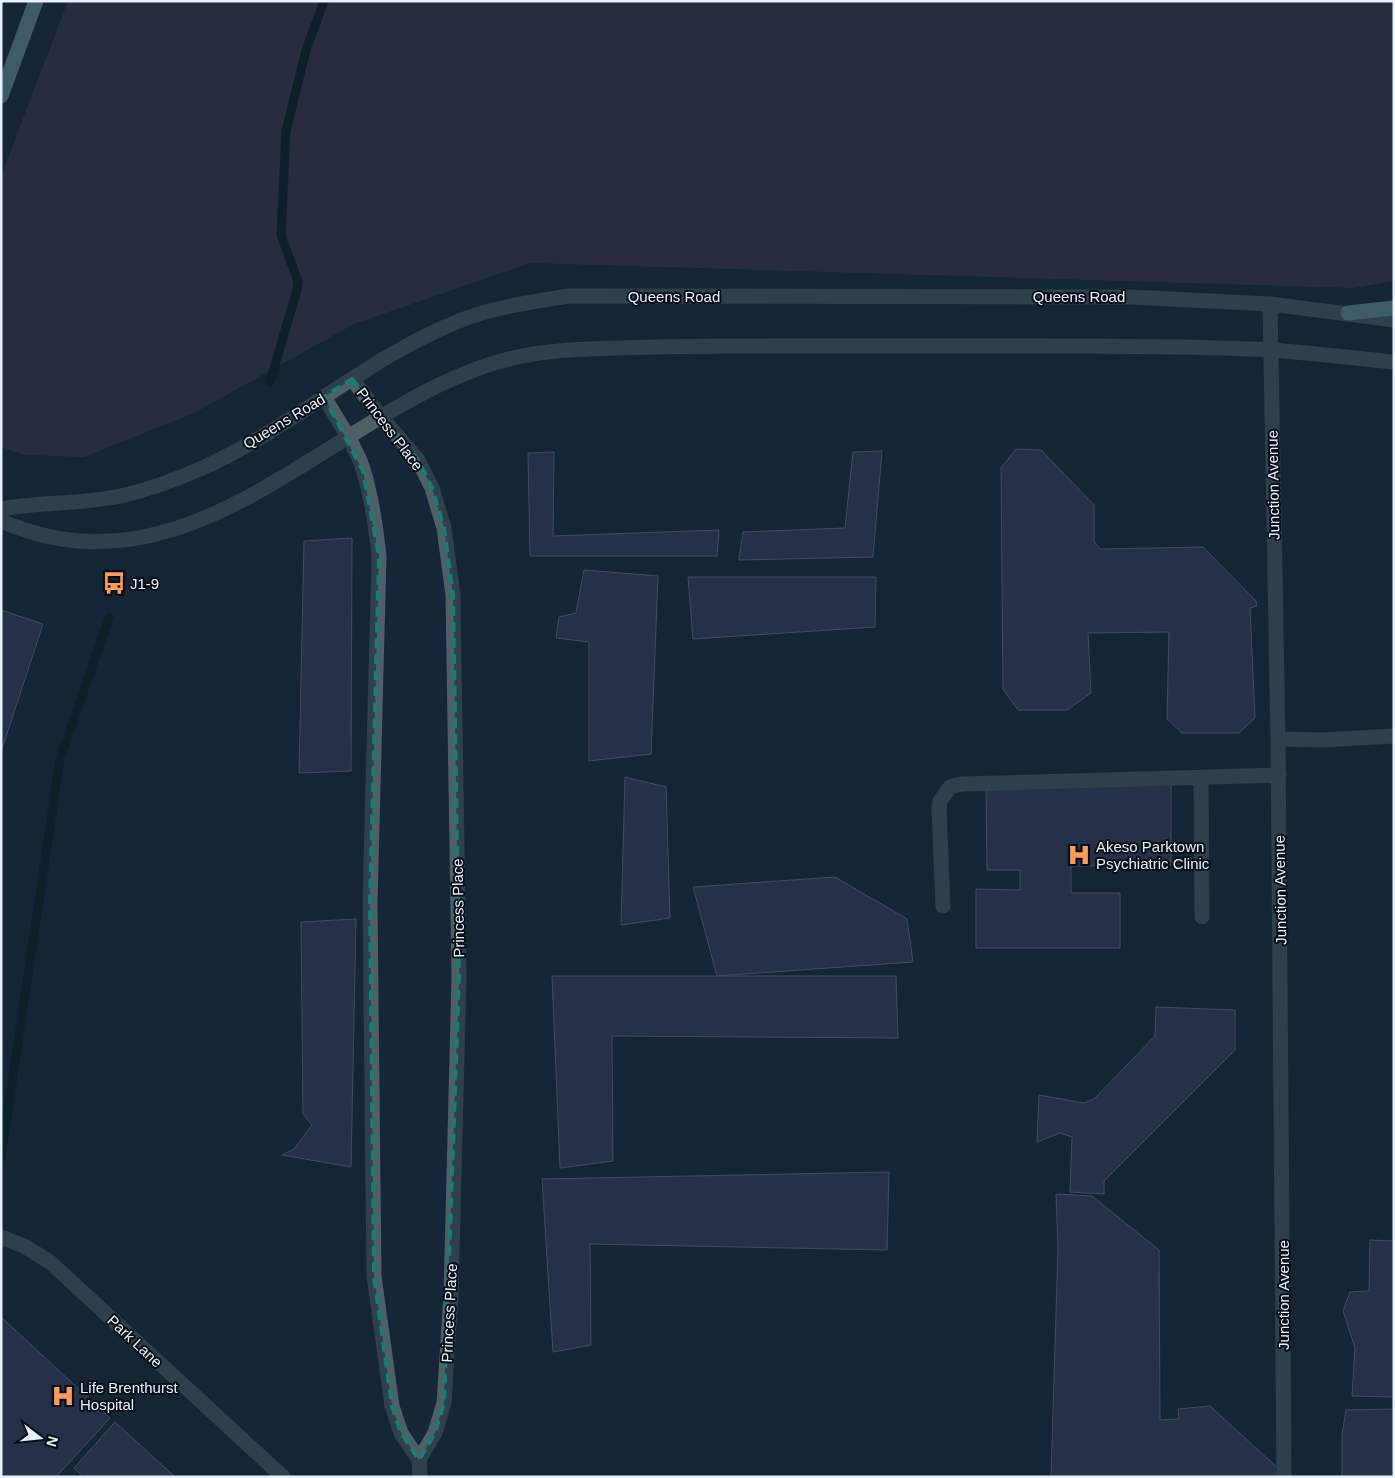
<svg xmlns="http://www.w3.org/2000/svg" width="1395" height="1478" viewBox="0 0 1395 1478" font-family="Helvetica,sans-serif">
<rect width="100%" height="100%" fill="#142637"/>
<path fill="#423349" d="M68 1H1394V281L1354 288 530 263 354 324 192 414 84 457 25 455 1 447V176Z"/>
<g fill="none" stroke-linecap="round" stroke-linejoin="round">
<path stroke="#011a16" stroke-width="9" d="M270 382 297 290 298 281 281 235 286 131 306 50 324 1
M1 1157 60 759 109 618"/>
</g>
<path fill="#3d3f5f" stroke="#777a93" d="M1016 449 1041 450 1094 505V542L1100 549 1203 547 1256 601 1257 606 1250 608 1255 718 1239 733H1182L1167 719 1169 632 1088 633 1091 693 1067 710H1018L1003 689 1001 468Z
M882 451 873 557 739 560 743 532 845 528 853 452Z
M554 452 553 536 719 530 717 556H530L528 453Z
M352 538 351 771 299 773 304 541Z
M584 570 658 576 651 754 589 761V642L556 638 559 617 576 613Z
M688 577H876L875 627 693 639Z
M1 610 43 624 1 752Z
M625 777 666 787 670 918 621 925Z
M1171 781V865L1071 866V893H1120V948H976V889L1020 890V870H987L986 782Z
M835 877 907 919 913 962 717 976 693 887Z
M356 919 351 1167 282 1155 294 1149 312 1125 303 1114 301 922Z
M552 976H896L898 1038 612 1036 613 1161 560 1168Z
M1156 1007 1235 1010V1050L1104 1181V1194L1070 1192 1072 1137 1060 1133 1037 1142 1039 1095 1084 1103 1094 1099 1155 1036Z
M889 1172 887 1250 590 1244 591 1345 553 1352 542 1179Z
M1056 1194 1092 1196 1159 1250 1160 1420 1179 1419 1178 1409 1210 1406 1280 1470 1279 1477H1051L1058 1248Z
M1370 1240 1394 1241V1397L1352 1396 1355 1348 1343 1311 1350 1292 1369 1291Z
M1 1317 110 1418 56 1477H1Z
M1394 1409V1477H1342V1435L1346 1410Z
M115 1422 175 1477H83L74 1468Z"/>
<g fill="none" stroke-linecap="round" stroke-linejoin="round">
<path stroke="#4c6065" stroke-width="15" d="M1270 304 1278 739 1284 1477
M352 379 381 417 418 460 432 488 444 528 453 595 459 976 451 1294 444 1403 435 1433 419 1460
M324 397C338 421 356 446 364 472 372 500 376 528 379 556L370 903 374 1276 392 1406 401 1433 419 1460 420 1477
M1 509C41 502 82 504 121 496 148 490 175 480 200 469 291 429 366 358 459 321 494 307 532 302 569 296L1131 297 1270 304 1394 320
M1 521C196 606 335 405 505 360 542 350 581 349 620 348 675 346 731 346 786 346 873 346 960 346 1047 346 1122 346 1197 346 1271 350 1312 353 1353 358 1394 362
M1278 739 1322 740 1394 736
M1201 777 1202 917
M943 906 939 809 940 801 950 787 961 784 1279 775
M1 1237 24 1246 50 1262 283 1477"/>
<path stroke="#729ba5" stroke-width="15" d="M1 96 36 1
M1348 313 1394 308"/>
</g>
<path d="M0 0H1395V1478H0ZM352 379 418 460 432 488 444 528 453 595 459 976 444 1403 435 1433 419 1460 401 1433 392 1406 374 1276 370 903 379 556 363 471 324 397Z" fill="#142637" fill-opacity=".55" fill-rule="evenodd"/>
<path fill="none" stroke="#1a7c75" stroke-width="4" stroke-dasharray="10 6" stroke-linejoin="round" d="M352 379 418 460 432 488 444 528 453 595 459 976 444 1403 435 1433 419 1460 401 1433 392 1406 374 1276 370 903 379 556 363 471 324 397Z"/>
<defs>
<symbol id="bus-bare" viewBox="-9 -9 18 18"><path d="M-5-6H5V4H4V6H2V4H-2V6H-4V4H-5ZM-3.5-4V0h7V-4ZM-3.5 1.2v1.5H-2V1.2ZM2 1.2v1.5H3.5V1.2Z" fill="#fd9c56" stroke="#070e16" stroke-width="2.5" paint-order="stroke"/></symbol>
<symbol id="hospital-bare" viewBox="-9 -9 18 18"><path d="M-5-5h3v3.5h4V-5h3V5h-3V1.5h-4V5h-3Z" fill="#fd9c56" stroke="#070e16" stroke-width="2.5" paint-order="stroke"/></symbol>
</defs>
<g fill-rule="evenodd">
<use href="#bus-bare" x="98" y="567" width="32" height="32"/>
<use href="#hospital-bare" x="1063" y="839" width="32" height="32"/>
<use href="#hospital-bare" x="47" y="1380" width="32" height="32"/>
</g>
<g text-anchor="middle" dominant-baseline="central" stroke-width="4" stroke-linejoin="round" paint-order="stroke">
<g font-size="15" fill="#e7f2fe" stroke="#070e16">
<text x="674" y="296">Queens Road</text>
<text x="1079" y="296">Queens Road</text>
<text transform="translate(284 421) rotate(-31)">Queens Road</text>
<text transform="translate(390 429) rotate(53)">Princess Place</text>
<text transform="translate(1273 485) rotate(-91)">Junction Avenue</text>
<text transform="translate(1280 890) rotate(-91)">Junction Avenue</text>
<text transform="translate(458 908) rotate(-91)">Princess Place</text>
<text transform="translate(1283 1295) rotate(-90)">Junction Avenue</text>
<text transform="translate(449 1313) rotate(-87)">Princess Place</text>
<text transform="translate(135 1341) rotate(43)">Park Lane</text>
</g>
<g font-size="15" fill="#e7f2fe" stroke="#070e16" text-anchor="start">
<text x="130" y="583">J1-9</text>
<text x="1096" y="846">Akeso Parktown<tspan x="1096" dy="17">Psychiatric Clinic</tspan></text>
<text x="80" y="1387">Life Brenthurst<tspan x="80" dy="17">Hospital</tspan></text>
</g>
</g>
<rect width="1395" height="1478" fill="none" stroke="#e7f2fe" stroke-width="5"/>
<g transform="translate(40 1438) rotate(106)" stroke="#070e16" stroke-width="4" paint-order="stroke">
<path d="M0-4L9 19L0 12L-9 19Z" fill="#e7f2fe"/>
<text y="-8" font-size="14" font-weight="bold" text-anchor="middle" fill="#e7f2fe">N</text>
</g>
</svg>
